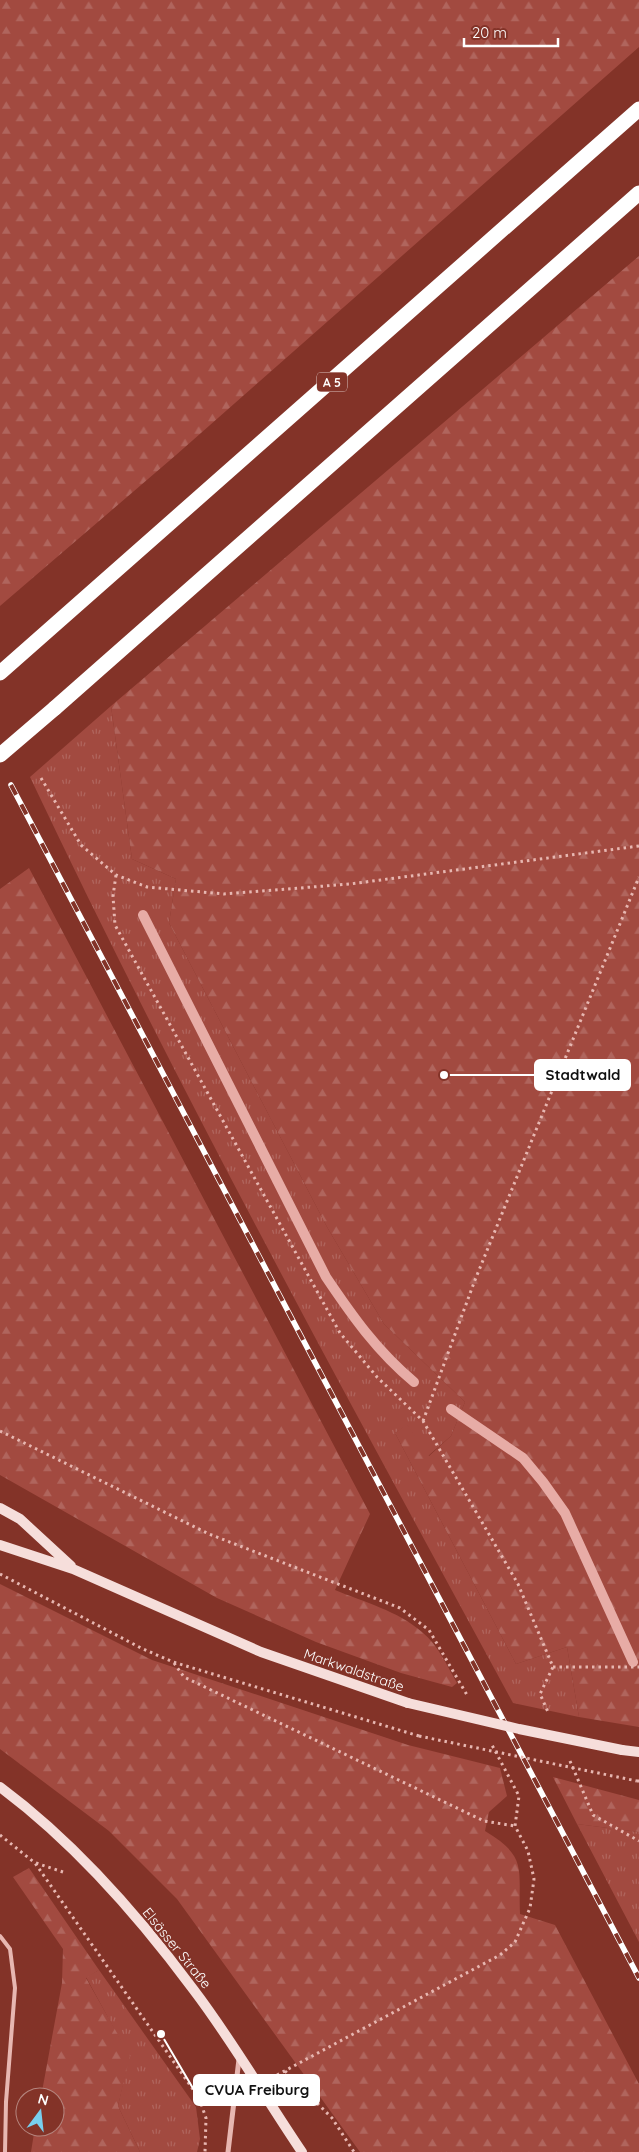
<svg xmlns="http://www.w3.org/2000/svg" width="639" height="2152" viewBox="0 0 639 2152" font-family="Quicksand,sans-serif">
<defs>
<pattern id="grass-tufts" width="24" height="20" patternUnits="userSpaceOnUse" patternTransform="scale(1.25)"><rect width="24" height="20" fill="#a24a40"/><path d="M3 7l-1-3M5 7V3M7 7l1-3M15 17l-1-3M17 17v-4M19 17l1-3" fill="none" stroke="#b0655d"/></pattern>
<pattern id="forest-firs" width="22" height="20" patternUnits="userSpaceOnUse" patternTransform="scale(1.25)"><rect width="22" height="20" fill="#a24a40"/><path d="M5 1l3.5 6h-7zM16 11l3.5 6h-7z" fill="#b0655d"/></pattern>
</defs>
<rect width="100%" height="100%" fill="#833328"/>
<path fill="url(#grass-tufts)" d="M111 706 132 859 176 879 169 923 327 1227 384 1324 465 1402 451 1436 428 1456 407 1425 395 1433 516 1664 567 1647 579 1717 513 1703C347 1397 179 1092 30 777Z
M577 1824 639 1832V1942Z
M99 1970 196 2107 200 2139 197 2152H140L118 2106 129 2056 86 1977Z"/>
<path fill="url(#forest-firs)" d="M0 0H639V47L176 455 0 606Z
M639 256V1727L579 1717 567 1647 516 1664 395 1433 407 1424 429 1456 451 1436 465 1402 384 1324 327 1227 169 923 176 879 132 859 111 706Z
M29 868 370 1514 335 1590C364 1602 398 1611 422 1632 438 1645 447 1666 457 1683L452 1687 401 1673 316 1642 217 1598 0 1475V889Z
M0 1584 152 1660 408 1745 500 1768 507 1796 489 1812 485 1831C528 1857 518 1868 520 1914L555 1925 639 2084V2152H360L177 1899 109 1831 0 1749Z
M553 1777 639 1800V1832L577 1824Z
M29 1868 99 1970 86 1978 130 2056 118 2106 140 2152H31L35 2127H55V2097H41L62 1983 63 1949 13 1877Z"/>
<g fill="none" stroke-linecap="round" stroke-linejoin="round">
<path stroke="#e7aca6" stroke-width="10" d="M143 915 326 1277C353 1317 377 1351 414 1382
M451 1409 523 1458 543 1482 565 1513 633 1662"/>
<path stroke="#e7b7b1" stroke-width="3" stroke-dasharray="2.5 4" stroke-linecap="butt" d="M41 778 81 845 116 875 147 887 224 894 350 884 639 846
M116 875 113 896 115 925 340 1333 377 1377 423 1421 518 1584 553 1667 540 1694 548 1712
M423 1421 475 1280 639 877
M0 1431 209 1534 400 1608 429 1630 467 1695
M0 1574 141 1648 173 1662 419 1736
M174 1663 184 1677 484 1821 515 1826
M553 1667H639
M570 1761 593 1815 639 1841
M637 1781H639
M0 1835 35 1863 199 2098 206 2118 205 2152
M36 1863 63 1872
M285 2071 332 2118 354 2152
M277 2075 500 1955 515 1942 530 1908 534 1879 528 1851 515 1826 519 1796 492 1745"/>
<path stroke="#e7b7b1" stroke-width="4" d="M0 1936 10 1949 15 1988 6 2102 5 2152"/>
<path stroke="#e7b7b1" stroke-width="5" d="M228 2152 239 2059"/>
<path stroke="#f6dedb" stroke-width="10" d="M0 1508 20 1519 71 1566
M0 1545 73 1569 261 1652 408 1703
M622 1750 639 1752
M0 1787C74 1842 138 1915 193 1989 232 2040 266 2099 302 2152"/>
<path stroke="#fff" stroke-width="15" d="M0 673 639 109
M55 708 639 193"/>
<defs>
<path id="rail" d="M11 785 639 1978"/>
</defs>
<use href="#rail" stroke="#fff" stroke-width="5.5"/>
<use href="#rail" stroke="#833328" stroke-width="4" stroke-dasharray="11" stroke-linecap="butt"/>
<path stroke="#e7b7b1" stroke-width="3" stroke-dasharray="2.5 4" stroke-linecap="butt" d="M419 1736 637 1781"/>
<path stroke="#f6dedb" stroke-width="10" d="M408 1703 519 1729 622 1750"/>
<path stroke="#fff" stroke-width="15" d="M0 755 55 708"/>
</g>
<g text-anchor="middle" dominant-baseline="central" stroke-width="4" stroke-linejoin="round" paint-order="stroke">
<rect fill="#833328" stroke="#dac2be" stroke-width="1" x="317" y="372.5" width="30" height="19" rx="4"/>
<g font-size="12" font-weight="bold" fill="#fff">
<text x="332" y="382">A 5</text>
</g>
<g font-size="14" fill="#fff" stroke="#833328">
<text transform="translate(354 1670) rotate(19)">Markwaldstraße</text>
<text transform="translate(177 1948) rotate(51)">Elsässer Straße</text>
</g>
</g>
<path fill="none" stroke="#fff" stroke-width="2" d="M444 1075L535 1075M161 2034L194 2090"/>
<g fill="#fff" stroke="#833328" stroke-width="2">
<circle cx="444" cy="1075" r="5"/>
<circle cx="161" cy="2034" r="5"/>
</g>
<g fill="#fff" stroke="#fff" stroke-width="2">
<rect x="535" y="1060" width="95" height="30" rx="5"/>
<rect x="194" y="2075" width="125" height="30" rx="5"/>
</g>
<g font-size="15" text-anchor="middle" font-weight="bold" fill="#111">
<text x="583" y="1080">Stadtwald</text>
<text x="257" y="2095">CVUA Freiburg</text>
</g>
<g transform="translate(40 2112) rotate(15)"><circle r="24" fill="#833328" stroke="#b5857e"/>
<path d="M0-4L9 19L0 12L-9 19Z" fill="#78cfef"/>
<text y="-8" font-size="14" font-weight="bold" text-anchor="middle" fill="#ffffff">N</text>
</g>
<path d="M464 38v8h94v-8" fill="none" stroke="#ffffff" stroke-width="2.5"/>
<text x="472" y="38" font-size="15" fill="#ffffff" stroke="#833328" stroke-width="4" paint-order="stroke">20 m</text>
</svg>
